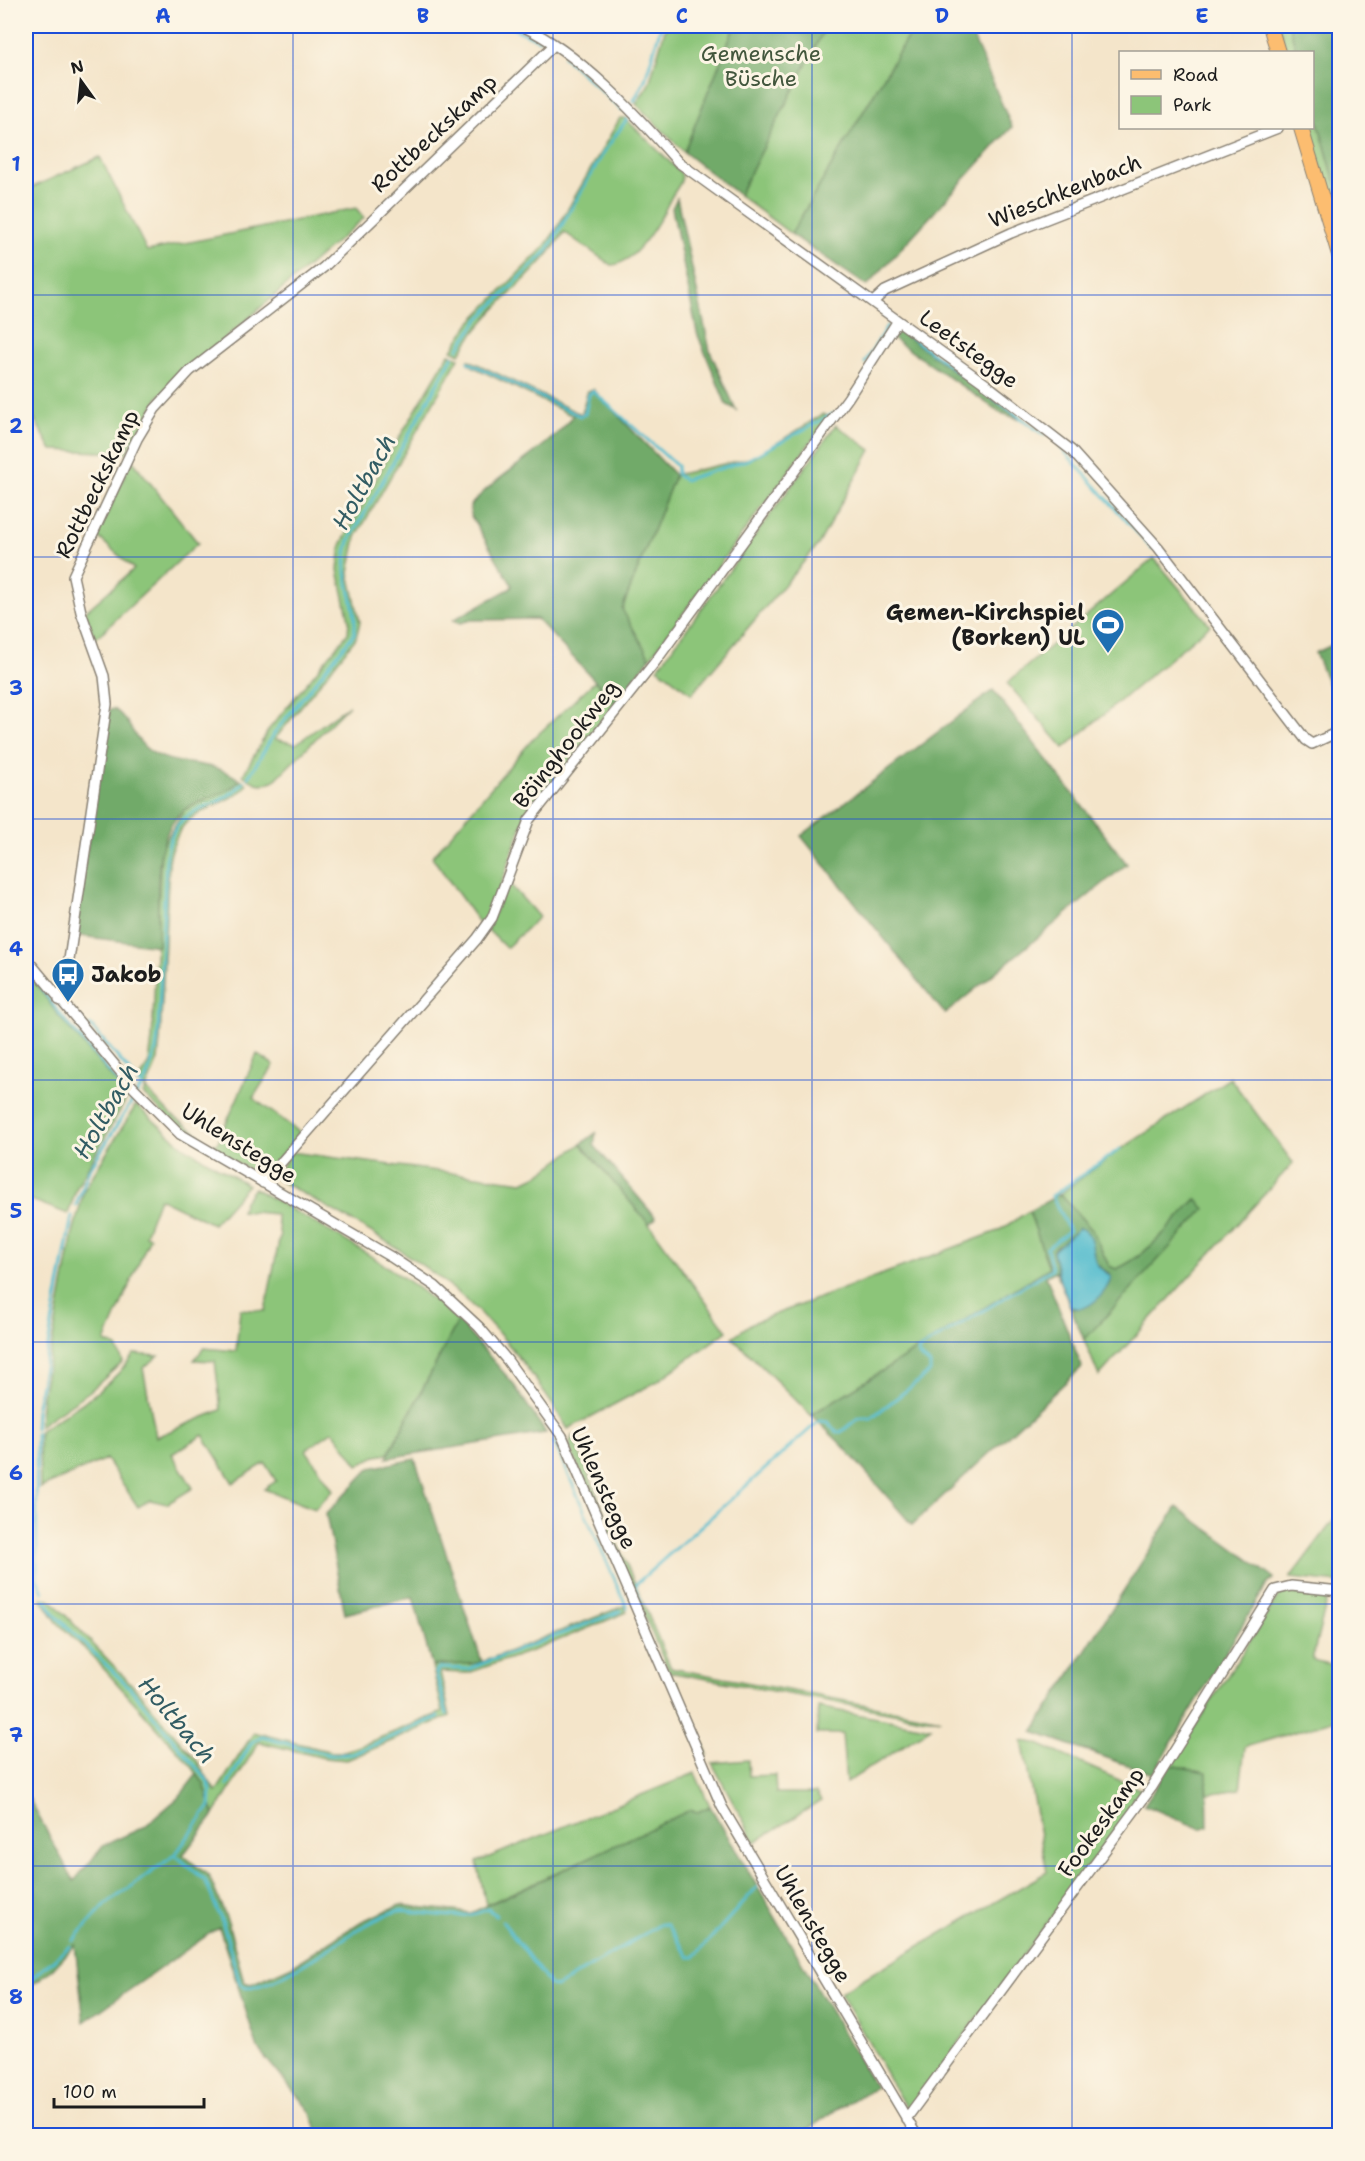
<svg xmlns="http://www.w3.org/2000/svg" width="1365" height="2161" viewBox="0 0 1365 2161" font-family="'Shantell Sans',sans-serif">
<rect width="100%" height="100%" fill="#fcf5e5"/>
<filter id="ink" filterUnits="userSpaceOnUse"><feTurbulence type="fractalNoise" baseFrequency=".0167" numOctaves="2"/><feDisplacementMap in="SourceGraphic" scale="12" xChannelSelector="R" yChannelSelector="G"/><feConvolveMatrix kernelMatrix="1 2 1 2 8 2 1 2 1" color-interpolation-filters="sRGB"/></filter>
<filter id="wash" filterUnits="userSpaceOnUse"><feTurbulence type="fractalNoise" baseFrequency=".008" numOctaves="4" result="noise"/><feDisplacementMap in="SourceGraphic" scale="24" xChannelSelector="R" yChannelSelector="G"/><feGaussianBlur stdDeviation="1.35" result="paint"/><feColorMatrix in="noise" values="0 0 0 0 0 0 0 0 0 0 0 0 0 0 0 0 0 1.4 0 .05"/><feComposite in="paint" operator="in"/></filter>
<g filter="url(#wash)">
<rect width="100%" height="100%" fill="#f4e5ca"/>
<path fill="#8cc579" stroke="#54704a" stroke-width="1.5" d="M666 26H735L684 152 636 104 649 84Z
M826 26H914L791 234 739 195Z
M1279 26H1289L1297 52H1287Z
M1313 104 1339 196V229L1309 128H1312Z
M620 118H625L681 173C684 183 675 189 671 198 662 217 636 265 611 265L564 232C536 278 486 307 460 354L452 350 470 323 544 247 554 233Z
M100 157 147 251 356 208 364 218 159 396 126 453 52 450 26 405V190Z
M449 354 459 358 356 537 349 573 360 622 356 638 275 739 296 744 349 705 275 780C261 787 255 784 243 775L269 729 348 633 349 620 338 570 341 545 389 455Z
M469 360 576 412 573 416 474 367 468 363Z
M823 414 829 417 650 658 622 610 675 475 755 457Z
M836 425 871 450 818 545 692 694 658 668Z
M132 460 198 543 95 639 85 612 134 569 97 536Z
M1154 558 1210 625 1064 748 1007 683Z
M595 681 616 703 525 816 490 916 482 927 432 857 531 741Z
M240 780 247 784 244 789C206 817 181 805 169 861L160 1040 158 1060 146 1089 170 1114 200 1135 192 1137 172 1122 143 1094 146 1089 139 1081 149 1062 152 1039 161 848 184 810 233 787Z
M508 882 539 917 506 948 487 929Z
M32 977 57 1014 128 1096 77 1187 68 1214 26 1198V979Z
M257 1054 274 1065 253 1098 301 1133 266 1173 259 1175 217 1152 214 1143 217 1144Z
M1230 1078 1293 1163 1099 1376 1084 1340 1204 1209 1196 1199C1173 1222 1147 1257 1116 1269L1109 1266 1092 1230 1060 1194 1121 1149Z
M136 1105 184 1147 248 1185 213 1224 159 1198 145 1235 150 1237 105 1342 117 1347 123 1362 90 1391 39 1426 42 1396 73 1233 84 1190Z
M581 1144 649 1224 727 1331 656 1382 568 1429C534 1374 494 1319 442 1280 391 1240 331 1210 275 1178L291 1152 523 1182 540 1174Z
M254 1188C324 1229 398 1266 458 1321L388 1454 376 1456 358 1465 333 1431 306 1450 333 1490 315 1509 264 1489 276 1481 265 1463 233 1483 203 1435 172 1454 193 1488 167 1504 150 1500 138 1507 106 1459 40 1488 39 1431C72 1410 112 1387 134 1354L159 1356 143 1368 156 1437 221 1410 215 1361 194 1360 204 1348 236 1351 240 1309 265 1311 280 1236 276 1214 241 1211 244 1201Z
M1029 1211 1049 1268 811 1415 732 1337 752 1323 998 1231Z
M572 1436 671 1668 941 1719H926L669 1672 569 1446Z
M1339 1513V1583L1290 1578Z
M1282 1591 1329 1592 1312 1660 1339 1666V1719L1245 1747 1240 1789 1208 1794 1206 1772 1170 1765Z
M41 1598 50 1599 134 1687 197 1761 216 1792 254 1732 332 1752H345L443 1712 432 1666C449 1663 465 1666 482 1662L624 1606 627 1612 537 1649 468 1673 440 1672 450 1716 347 1760 324 1758 259 1742 214 1815 204 1784 193 1768 95 1659 57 1622Z
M671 1679 676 1680 708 1755 702 1754Z
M818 1707 931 1728 846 1783 842 1734H817Z
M1022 1741 1036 1743 1144 1791 908 2112 840 1992 1047 1872Z
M748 1760 749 1776 775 1775 776 1793H816L821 1801 755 1842 712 1763Z
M695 1773 710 1806 698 1812 690 1811 486 1905 477 1862Z"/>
<path fill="#71aa69" stroke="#466342" stroke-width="1.5" d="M735 26H826L739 195 684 152Z
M914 26H968L1012 127 867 286 791 234Z
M1289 26H1339V196L1313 104 1312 52H1297Z
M677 198 710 351 736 410 726 404 697 333 672 208Z
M898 330 1019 419 1001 413 892 338Z
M593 389 675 475 622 609 650 658 616 703 537 619 471 620 460 623 453 620 511 588 512 585 471 516 470 506C501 470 547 452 576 412L582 414 587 391Z
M1339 642V710L1315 653Z
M993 690 1127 864 945 1014 801 836Z
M114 709C130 719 134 741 151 752 179 769 208 757 240 780 226 797 201 797 184 810 148 839 160 906 158 946L73 935 109 710Z
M596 1133 594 1145 656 1218 649 1224 581 1144Z
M1060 1194 1092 1230 1109 1266 1116 1269C1147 1257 1173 1222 1196 1199L1205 1209 1084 1340 1070 1306 1075 1309 1110 1274 1097 1265 1089 1236 1056 1246 1053 1251 1060 1282 1056 1271 1046 1276 1082 1367 912 1525 842 1445 811 1415 1049 1268 1029 1211Z
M458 1321 512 1382 546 1433 387 1458Z
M415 1459 482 1662C465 1666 449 1663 432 1666L413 1597 345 1614 326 1514 370 1468Z
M1177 1507 1274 1578 1266 1586 1153 1774 1033 1732Z
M1170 1765 1207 1772 1208 1826 1201 1829 1144 1805Z
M197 1774 204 1784 214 1815 183 1855 209 1876 228 1922 244 1982 251 1984 292 1966 362 1921 400 1905 471 1913 690 1810 698 1812 710 1806 875 2087 839 2108 800 2135H319L310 2111 258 2049 219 1927 84 2022 75 1945 53 1969 26 1989V1905L35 1892 26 1878V1793L74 1881 104 1845 144 1827 179 1797Z"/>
<path fill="#52bcce" stroke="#376c75" stroke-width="1.5" d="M1079 1228C1095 1231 1091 1253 1097 1265 1101 1271 1108 1271 1111 1278 1108 1292 1086 1316 1070 1306L1060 1282 1053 1251Z"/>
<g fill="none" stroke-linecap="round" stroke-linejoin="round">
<path stroke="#52bcce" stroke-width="3" d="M508 26 539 40
M564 57 622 110
M634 101 645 80 661 26
M904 332 1044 435
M458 349 478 320 547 251 604 152 627 119
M468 362 580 416 585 414 589 394 593 391 677 466V475L684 480 747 460 833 414
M865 363 887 326
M1061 448 1152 549
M248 778 275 732 354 634C360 603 337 578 349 541L453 356
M41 988 58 1012 133 1100
M90 1025 142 1086
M76 1205 89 1170 146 1079 156 1050 158 1035 166 860C173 798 214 816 244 782
M35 1428 36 1411 72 1216
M36 1433 37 1564V1578L43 1592
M554 1442 627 1608
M45 1599 54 1614 130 1688 207 1780 211 1791 210 1806 175 1855 104 1906 73 1941
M641 1601 635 1587 637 1583 819 1421 828 1422 836 1432H841L858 1418H871L930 1372V1364L919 1356 918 1350 1052 1269 1047 1248 1069 1231 1052 1196 1120 1149
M447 1714 436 1672 439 1668 468 1669 621 1611
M227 1785 252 1742 262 1737 330 1755 352 1754 438 1717
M175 1855 205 1880 223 1924 240 1984C260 2001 342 1938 364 1926 375 1920 387 1913 398 1911 405 1909 414 1912 421 1913 447 1916 464 1920 488 1909L496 1915
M502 1921 550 1985 556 1987 661 1924 667 1925 689 1957H694L757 1887
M26 1983 70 1946"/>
</g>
</g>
<g filter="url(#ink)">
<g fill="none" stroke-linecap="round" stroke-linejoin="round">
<defs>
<path id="street" d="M522 26C580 53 636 114 678 162L987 385 1071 450 1158 547 1306 740 1312 744 1340 731
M873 302 885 291 1011 233 1278 128
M26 958 133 1087 180 1134 391 1257 435 1286 479 1327 507 1360 562 1436 722 1807 917 2136
M59 1000 66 980 107 704 104 676 81 612 73 576 137 439 155 409 190 371 324 267 554 45
M263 1183 477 939 492 918 529 820 655 662 848 398 897 322
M906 2119 1152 1787 1275 1590 1291 1586 1340 1591"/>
<path id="primary" d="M1270 26 1278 52
M1301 128 1340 258"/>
</defs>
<use href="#street" stroke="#888073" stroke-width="12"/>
<use href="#primary" stroke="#888073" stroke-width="16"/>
<use href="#street" stroke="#fff" stroke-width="9"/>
<use href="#primary" stroke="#fcbd6f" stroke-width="14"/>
</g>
</g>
<path fill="none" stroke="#1d4ed8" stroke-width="1.5" stroke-opacity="0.55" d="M293 26V2136M553 26V2136M812 26V2136M1072 26V2136M26 295H1340M26 557H1340M26 819H1340M26 1080H1340M26 1342H1340M26 1604H1340M26 1866H1340"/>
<defs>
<symbol id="stadium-pin" viewBox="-11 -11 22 30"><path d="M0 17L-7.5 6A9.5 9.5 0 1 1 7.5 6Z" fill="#1f6fb2" stroke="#fcf5e5"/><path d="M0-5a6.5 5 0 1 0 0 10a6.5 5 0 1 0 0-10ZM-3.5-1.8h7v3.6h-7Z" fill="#fff"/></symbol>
<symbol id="bus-pin" viewBox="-11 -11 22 30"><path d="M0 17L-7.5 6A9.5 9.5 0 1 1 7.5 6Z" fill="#1f6fb2" stroke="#fcf5e5"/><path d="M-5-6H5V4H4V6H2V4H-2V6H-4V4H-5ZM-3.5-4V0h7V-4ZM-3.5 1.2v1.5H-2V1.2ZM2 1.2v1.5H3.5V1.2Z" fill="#fff"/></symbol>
</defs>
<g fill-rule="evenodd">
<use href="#stadium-pin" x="1089" y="606" width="38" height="52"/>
<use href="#bus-pin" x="49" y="955" width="38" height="52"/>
</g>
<g text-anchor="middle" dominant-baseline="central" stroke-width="6" stroke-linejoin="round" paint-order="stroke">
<g font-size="22" fill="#43573d" stroke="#fcf5e5">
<text x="761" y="53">Gemensche<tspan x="761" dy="25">Büsche</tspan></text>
</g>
<g font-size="22" fill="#1c1c1c" stroke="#fcf5e5">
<text transform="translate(434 133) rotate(-43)">Rottbeckskamp</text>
<text transform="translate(1065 191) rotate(-22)">Wieschkenbach</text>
<text transform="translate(969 349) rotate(36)">Leetstegge</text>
<text transform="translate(97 484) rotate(-64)">Rottbeckskamp</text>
<text transform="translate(566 744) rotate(-52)">Böinghookweg</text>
<text transform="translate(239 1143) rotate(32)">Uhlenstegge</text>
<text transform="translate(604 1488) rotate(66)">Uhlenstegge</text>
<text transform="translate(1101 1822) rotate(-54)">Fookeskamp</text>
<text transform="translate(813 1924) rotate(60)">Uhlenstegge</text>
</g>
<g font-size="22" font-weight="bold" fill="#1c1c1c" stroke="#fcf5e5" text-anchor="end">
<text x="1085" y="612">Gemen-Kirchspiel<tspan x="1085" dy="25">(Borken) UL</tspan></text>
<text x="91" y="974" text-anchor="start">Jakob</text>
</g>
<g font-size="24" font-style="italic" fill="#325c63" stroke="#fcf5e5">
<text transform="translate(364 482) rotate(-61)">Holtbach</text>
<text transform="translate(106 1111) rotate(-60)">Holtbach</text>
<text transform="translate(177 1720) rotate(50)">Holtbach</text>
</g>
</g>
<rect width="1365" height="2161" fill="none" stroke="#fcf5e5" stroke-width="66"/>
<rect x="1119" y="51" width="195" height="78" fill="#fcf5e5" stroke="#a29e95" stroke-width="1.5"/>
<rect x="1131" y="70" width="30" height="9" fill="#fcbd6f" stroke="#a29e95" stroke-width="1.5"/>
<text x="1173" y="81" font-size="18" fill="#1c1c1c">Road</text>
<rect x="1131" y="96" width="30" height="18" fill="#8cc579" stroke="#a29e95" stroke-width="1.5"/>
<text x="1173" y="111" font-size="18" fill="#1c1c1c">Park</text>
<g transform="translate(81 81) rotate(345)" stroke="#fcf5e5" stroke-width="4.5" paint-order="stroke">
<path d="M0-4.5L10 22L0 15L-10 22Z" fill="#1c1c1c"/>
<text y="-9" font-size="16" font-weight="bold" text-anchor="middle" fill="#1c1c1c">N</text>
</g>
<path d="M54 2098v9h150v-9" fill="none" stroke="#1c1c1c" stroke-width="3"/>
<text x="63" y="2098" font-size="18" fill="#1c1c1c" stroke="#fcf5e5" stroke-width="4.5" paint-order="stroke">100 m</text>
<rect x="33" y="33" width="1299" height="2095" fill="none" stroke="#1d4ed8" stroke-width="2"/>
<g font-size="20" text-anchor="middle" font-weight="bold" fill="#1d4ed8">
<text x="163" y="23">A</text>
<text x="423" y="23">B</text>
<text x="682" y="23">C</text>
<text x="942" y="23">D</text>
<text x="1202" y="23">E</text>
<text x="16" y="171">1</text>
<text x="16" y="433">2</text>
<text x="16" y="695">3</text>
<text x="16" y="956">4</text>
<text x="16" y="1218">5</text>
<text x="16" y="1480">6</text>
<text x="16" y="1742">7</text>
<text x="16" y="2004">8</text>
</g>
</svg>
